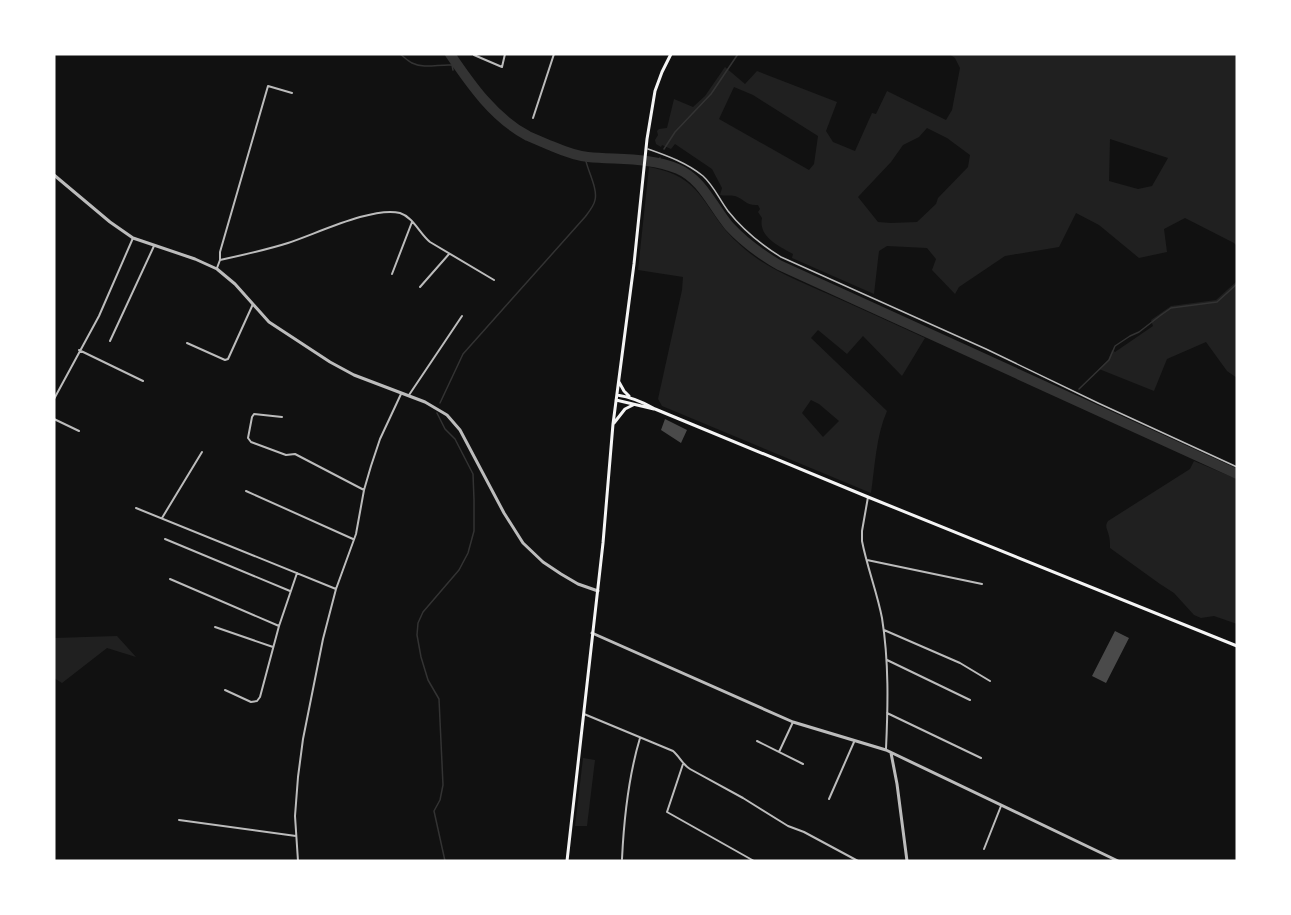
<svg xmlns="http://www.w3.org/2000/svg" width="1291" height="915" viewBox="0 0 1291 915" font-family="Raleway,sans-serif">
<rect width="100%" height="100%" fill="#111"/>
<path fill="#202020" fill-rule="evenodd" d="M949 54H1237V246L1234 243 1185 218 1164 229 1167 252 1139 258 1099 225 1076 213 1059 247 1005 256 959 287 955 294 932 270 936 259 927 248 887 246 879 251 874 294 792 258 793 254C779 246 758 237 762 218L758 212 760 209 758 205C746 206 744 199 735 196 730 195 724 196 720 195L722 188 712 169 675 144 671 149 662 145 661 147 656 144 655 140 658 135 657 131 659 129 667 128 674 99 693 107 705 96 725 67 745 84 757 71 837 102 826 131 833 142 855 151 872 113 876 114 887 91 946 120 952 110 960 68 955 58ZM734 87 753 95 818 136 814 164 809 170 719 119ZM927 128 947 138 970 155 968 167 938 198 936 204 917 222 891 223 878 222 858 197 891 162 903 145 919 137ZM1110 139 1168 158 1152 186 1138 189 1109 181Z
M649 167C705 177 702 209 737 242 762 267 797 280 828 294 861 309 893 323 925 338L902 376 863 336 847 354 818 330 811 338 887 411C876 436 875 466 871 493L662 406 658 399 682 290 683 277 638 270ZM811 400 819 404 839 421 823 437 802 413Z
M1237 281V378L1227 371 1206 342 1167 359 1154 391 1099 369 1108 360 1112 350 1115 352 1153 326 1151 320 1171 306 1216 300Z
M1194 461 1237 479V624L1214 616 1201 618 1194 615 1174 593 1160 584 1110 548C1110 544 1110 540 1109 536 1108 530 1104 527 1108 521L1190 469Z
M117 636 136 657 107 648 62 683 54 678V638Z
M583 758 595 760 587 826H575Z"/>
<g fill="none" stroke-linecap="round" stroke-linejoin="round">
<path stroke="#333" stroke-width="1.5" d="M400 54C404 57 408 61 412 63 424 69 439 64 452 65L453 70
M664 149 675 132 711 94 738 54
M659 163 660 158
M1079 389 1109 360 1115 346 1130 336 1139 332 1161 315 1171 308 1217 302 1237 284
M440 403 463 354 585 217C588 213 594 206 595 200 598 188 587 170 585 157
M437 413 445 429 455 439 473 474 474 500V531L468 553 459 570 423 612 418 623 417 635 421 657 428 680 439 699 443 785 440 800 434 811 445 861"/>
<path stroke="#333" stroke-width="10" d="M450 54C471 85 494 118 528 136 535 139 542 142 549 145 561 150 574 156 588 157 617 160 650 157 678 169 702 179 713 207 729 226 744 242 760 254 779 265L1237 474"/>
</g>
<path fill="#4a4a4a" d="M665 419 687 430 681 443 661 430Z
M1115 631 1129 638 1106 683 1092 676Z"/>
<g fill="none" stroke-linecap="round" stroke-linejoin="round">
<path stroke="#bcbcbc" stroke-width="1.5" d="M648 149C668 156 687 163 703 176 714 186 719 199 728 211 743 230 760 244 781 257L986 349 1098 403 1237 467"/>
<path stroke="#bcbcbc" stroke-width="2" d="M474 55 502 67 505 54
M533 118 554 54
M220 260V252L268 86 292 93
M217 268 220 260C243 255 266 250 288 243 316 234 373 206 400 213 413 217 420 234 430 242L494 280
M392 274 412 222
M420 287 449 254
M110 341 154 246
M187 343 225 360 228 359 253 304
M79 350 143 381
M409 395 462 316
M54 399 99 316 133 238
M282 417 254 414 252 417 248 438 251 442 286 455 295 454 364 490
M54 419 79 431
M246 491 353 539
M868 497 862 531V541C867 567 877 592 882 618 889 662 888 705 886 749
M136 508 336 589
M162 518 202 452
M165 539 290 591
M867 560 982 584
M170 579 279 626
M215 627 273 647
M884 630 960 663 990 681
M887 660 970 700
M225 690 251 702 257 701 260 697 279 626 297 573
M887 713 981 758
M584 714 673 751C680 757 683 765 690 769L743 798 788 826 804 832 858 861
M757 741 803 764
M779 752 793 722
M683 764 667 812 754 861
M829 799 854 742
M179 820 296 836
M984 849 1001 806
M622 859C624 817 628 778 640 738
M298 861 295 816 298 777 303 739 323 639 336 589 356 534 364 490 371 466 380 439 401 394"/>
<path stroke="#bcbcbc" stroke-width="3" d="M54 175 110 222 133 238 195 259 217 269 235 284 269 322 330 362 354 375 425 402 447 415 460 430 504 513 523 543 543 562 561 574 578 584 598 591
M592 633 793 722 886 750 1118 861
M891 753 897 784 907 861"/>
<path stroke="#f5f5f5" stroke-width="3" d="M619 382 624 391 629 396
M617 395C631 397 643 402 655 409L868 497 1237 646
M616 400 654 409
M614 423 625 409 633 405
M567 861 603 543 613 424 634 264 647 139 655 91 662 72 671 54"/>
</g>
<rect width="1291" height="915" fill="none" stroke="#ffffff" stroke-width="111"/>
</svg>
